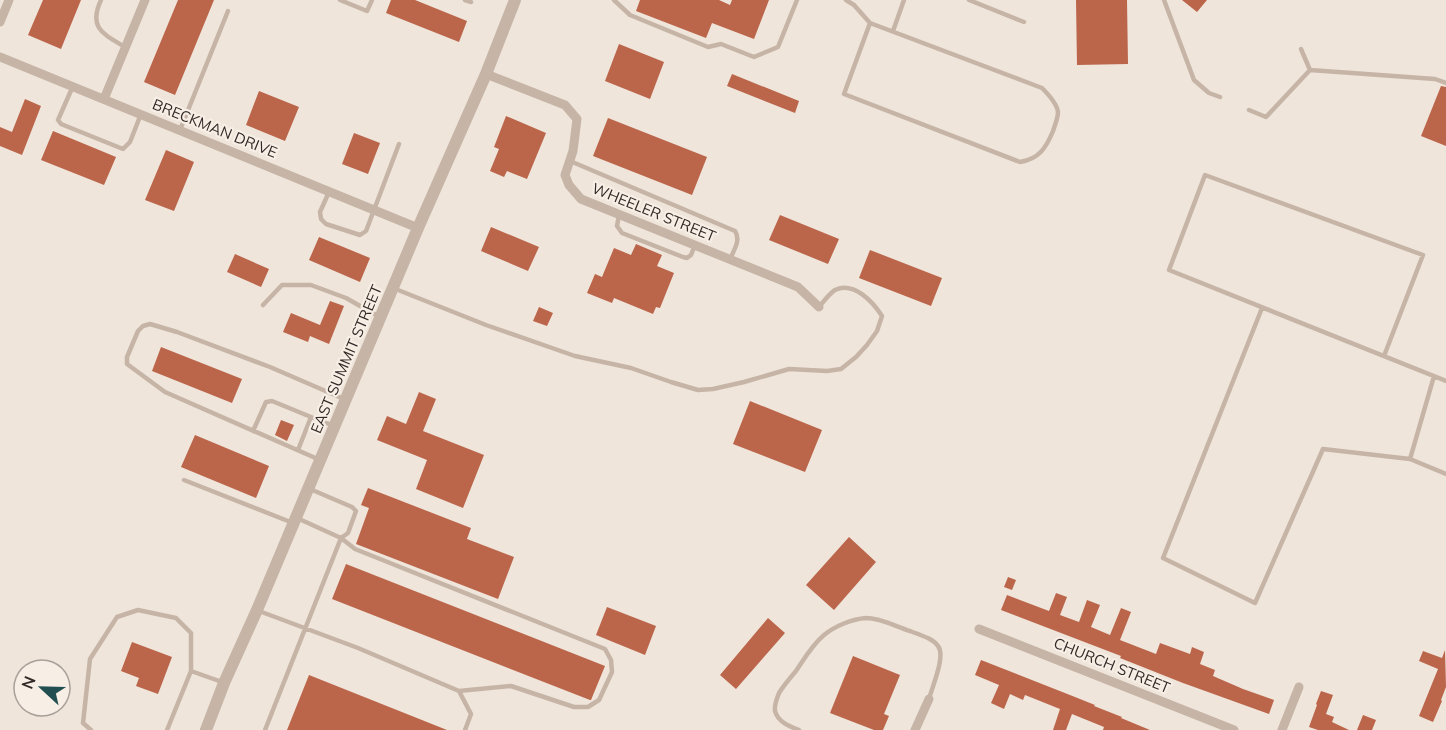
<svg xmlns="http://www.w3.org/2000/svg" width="1446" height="730" viewBox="0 0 1446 730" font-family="Mulish,sans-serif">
<rect width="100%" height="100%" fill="#efe5da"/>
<path fill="#bb654b" d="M43 0H81L61 49 28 35Z
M178 0H214L175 95 144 82Z
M391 0H415L467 21 459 42 386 13Z
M640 0H719L730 5 732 0H769L754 39 712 23 706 38 636 11Z
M1076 0H1127L1128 64 1077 65Z
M1182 0H1207L1197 12Z
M619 44 664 62 650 99 605 81Z
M732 74 799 101 795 113 727 86Z
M1441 86 1446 87V146L1421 136Z
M259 91 299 107 285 141 246 125Z
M25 99 41 106 22 155 0 146V127L12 132Z
M506 116 546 133 527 179 507 171 504 177 490 171 499 149 494 147Z
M608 118 707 157 692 195 593 156Z
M53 131 116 157 104 185 41 160Z
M354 133 380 143 368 174 342 164Z
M166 150 194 162 174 211 145 200Z
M780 215 839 239 828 264 769 240Z
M491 227 539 247 528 271 481 251Z
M319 237 370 258 360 282 309 260Z
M636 244 662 255 657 266 674 273 660 308 656 307 653 314 614 298 612 303 587 293 595 274 602 277 614 248 631 255Z
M870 250 942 278 931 306 859 278Z
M235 254 269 269 261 287 227 272Z
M330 301 344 306 329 344 310 336 308 342 283 332 291 313 320 325Z
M539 307 553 313 547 326 533 321Z
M161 347 242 379 232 403 152 371Z
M419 392 436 399 423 431 484 455 463 508 416 489 427 460 377 440 387 416 406 424Z
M750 401 822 430 805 472 733 444Z
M281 420 294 425 287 441 275 435Z
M195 435 269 466 256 498 181 467Z
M368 488 471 528 467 539 514 557 498 599 356 544 369 508 361 505Z
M849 537 876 562 834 610 806 585Z
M346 564 605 666 591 700H590L332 599Z
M1008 577 1016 580 1012 590 1004 587Z
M1056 593 1067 597 1060 615 1079 622 1087 600 1100 605 1091 627 1110 635 1121 608 1131 612 1120 640 1156 654 1160 643 1190 654 1192 647 1204 652 1200 664 1215 670 1213 676 1243 689 1274 700 1269 714 1183 683 1120 658 1121 656 1001 610 1007 595 1049 611Z
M607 607 656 626 645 655 596 635Z
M768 618 785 633 736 689 720 675Z
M132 642 172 657 158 694 136 686 139 678 121 671Z
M1445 650 1446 687 1441 700 1442 701 1433 722 1419 716 1438 669 1419 661 1423 651 1442 658Z
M853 656 900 675 884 714 889 716 883 730H874L830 713Z
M981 660 1075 697 1095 705 1094 706 1122 717 1121 718 1150 730H1103L1104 727 1072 714 1066 730H1053L1060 709 1025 695 1023 700 1010 694 1004 709 991 703 999 685 975 675Z
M309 675 447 730H287Z
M1321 691 1333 695 1326 714 1334 717 1332 722 1349 730H1318L1309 727 1317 705 1316 704Z
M1363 715 1376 720 1372 730H1357Z"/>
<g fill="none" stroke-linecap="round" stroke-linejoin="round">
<path stroke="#c6b5a7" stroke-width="4.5" d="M101 0C88 28 103 34 125 47
M340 0 367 11 372 0
M465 0 471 2
M614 0 630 15 708 47 721 44 754 57 778 47 797 0
M846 0 854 5 870 23 844 94 1020 162C1039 159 1046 148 1053 131 1055 125 1058 118 1058 112 1057 104 1048 94 1042 88L870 23
M969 0 1024 22
M1164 0 1194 80 1209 93 1220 97
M893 31 904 0
M1301 49 1310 70
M73 86 58 120 61 124 123 149 130 142 141 114
M1249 110 1266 117 1310 70 1435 79 1446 83
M180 130 228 11
M570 161 735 231C741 240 734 250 730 259
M329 192 320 212 321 219 326 224 360 235 366 231 399 144
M619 215 617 226 622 233 683 257 687 258 691 255 695 245
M393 288 486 325 575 356 631 368 671 382 698 390 713 389 744 382 789 369 827 371 841 369 856 357 867 345 877 331 882 316C873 302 854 281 835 290 830 293 823 302 819 307
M263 305 282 285H311L346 298 378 316
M1262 308 1163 558 1255 603 1323 449 1410 459 1434 376
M1384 356 1423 255 1205 175 1169 270 1446 381
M311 417 334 426
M253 431 266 402 272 401 311 417 298 450
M1410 459 1446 474
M320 460 165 392 127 364V357L138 331 143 326 150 324 177 332 270 367 344 399
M184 480 293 523
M310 489 352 507 356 511 348 533 341 538 355 549 605 649 611 660 612 672 599 700 588 707H574L511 686 459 691
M259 611 358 648 459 691 471 714 465 730
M91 730 83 723 90 659 117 617 138 610 176 618 191 633V671L222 682
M167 730 191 671
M265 730 341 538 297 518
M799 730C789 726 778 722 775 711 774 705 777 698 779 693 784 685 790 678 796 671 804 659 812 645 824 635 835 626 852 619 866 618 881 618 897 627 910 631 920 635 932 638 938 646 946 656 932 687 929 699"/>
<path stroke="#c6b5a7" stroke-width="9" d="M0 22 9 0
M0 57 418 228
M486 74 565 105 577 119 573 151 565 175 569 185 581 199 798 287 819 307
M104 99 145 0
M979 629 1234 730
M915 730 929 699
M1282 730 1299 687"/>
<path stroke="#c6b5a7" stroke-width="12" d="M206 730 224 683 257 610 418 228 486 74 515 0"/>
</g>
<g text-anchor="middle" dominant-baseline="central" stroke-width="4.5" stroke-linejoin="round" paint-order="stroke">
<g font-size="15" fill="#332a27" stroke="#f7efe6">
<text transform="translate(215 128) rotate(22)">BRECKMAN DRIVE</text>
<text transform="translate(654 212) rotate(22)">WHEELER STREET</text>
<text transform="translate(346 359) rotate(-67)">EAST SUMMIT STREET</text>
<text transform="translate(1112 665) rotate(22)">CHURCH STREET</text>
</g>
</g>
<g transform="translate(42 688) rotate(292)"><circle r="28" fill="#f7efe6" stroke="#a9a09a" stroke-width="1.5"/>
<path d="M0-4.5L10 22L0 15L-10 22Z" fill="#204e51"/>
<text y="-9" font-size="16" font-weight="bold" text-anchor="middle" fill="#332a27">N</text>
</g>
</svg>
